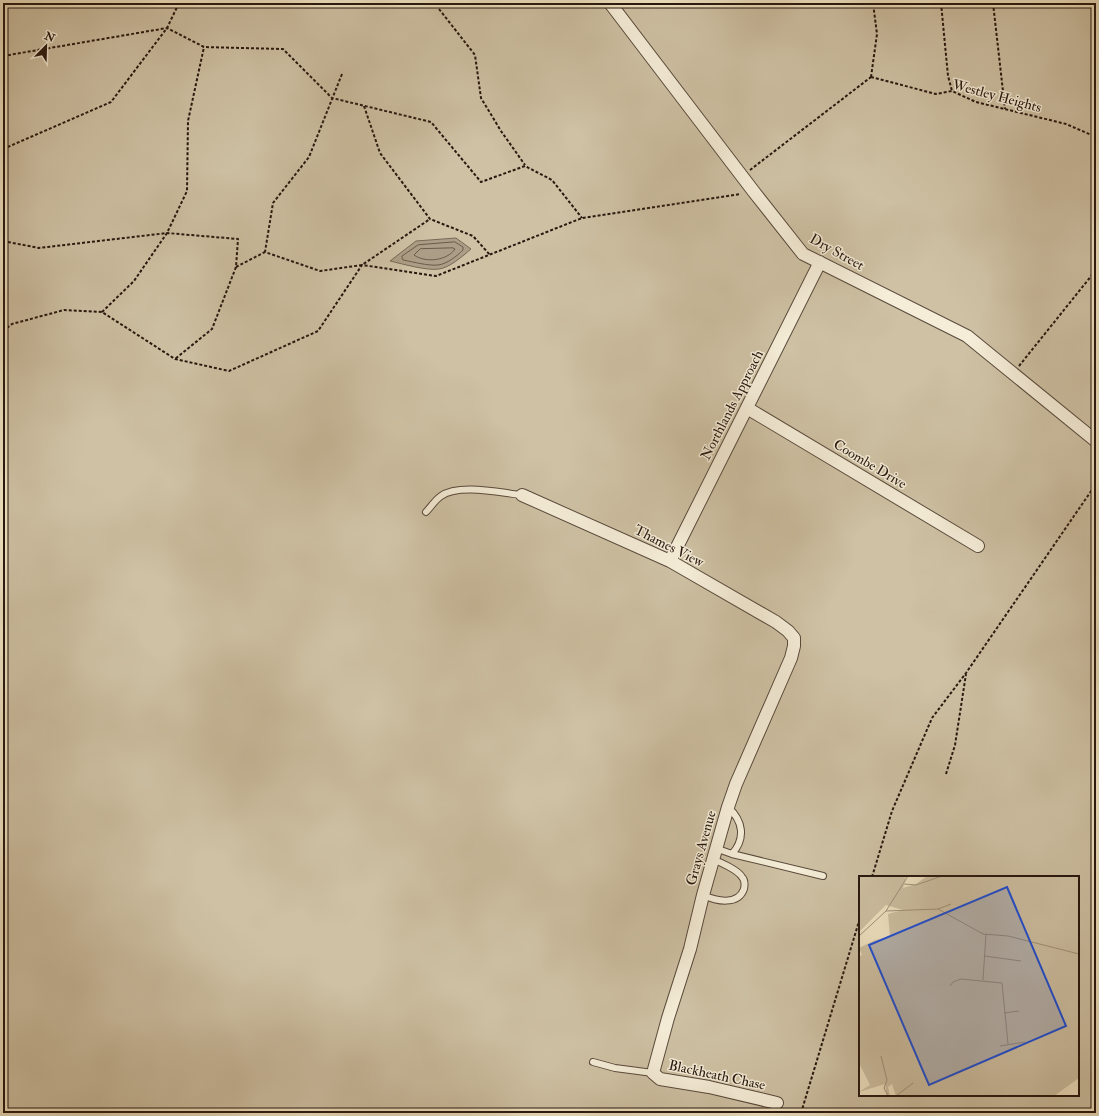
<svg xmlns="http://www.w3.org/2000/svg" width="1099" height="1116" viewBox="0 0 1099 1116" font-family="'IM FELL Double Pica',serif">
<rect width="100%" height="100%" fill="#f0e4c3"/>
<filter id="stains"><feTurbulence type="fractalNoise" baseFrequency=".005" numOctaves="4"/><feColorMatrix values="0 0 0 0 .2 0 0 0 0 .09 0 0 0 0 .02 0 0 0 .5 -.17"/></filter>
<radialGradient id="worn" r=".72"><stop offset=".6" stop-color="#630" stop-opacity="0"/><stop offset="1" stop-color="#630" stop-opacity=".3"/></radialGradient>
<path fill="#cec1a4" stroke="#7a6c5a" fill-rule="evenodd" d="M3 3H147L164 7 166 3H1096V1113H3ZM860 877H1078V1095H860Z"/>
<path fill="#ac9e86" stroke="#776856" d="M456 238 471 249C463 256 449 268 439 269 427 271 403 264 390 261L416 241Z"/>
<g fill="none" stroke-linecap="round" stroke-linejoin="round">
<path stroke="#6a5a4a" stroke-width="1" d="M455 242 463 247V250C457 256 447 264 438 265 428 266 414 262 403 260L402 258V256L418 245Z
M453 248 455 249C447 261 425 263 414 255L420 249Z"/>
<defs>
<path id="lane" d="M426 512C431 507 435 500 441 496 459 483 501 493 522 495
M728 807C743 821 746 838 732 854
M715 848 732 854 823 876
M703 895C716 901 738 906 744 889 745 884 745 880 742 877 738 870 720 862 712 859
M593 1062 615 1068 653 1073"/>
<path id="street" d="M610 3 754 192 803 254 967 336 1096 441
M747 408 978 546
M522 495 670 561 776 622 788 631 794 638V646L791 658 736 784 728 807 703 895 690 949 668 1018 653 1073 660 1079 709 1087 777 1103
M670 561 820 262"/>
</defs>
<use href="#lane" stroke="#594a3c" stroke-width="8"/>
<use href="#street" stroke="#594a3c" stroke-width="14"/>
<path stroke="#27170f" stroke-width="2" stroke-dasharray="3 2" stroke-linecap="butt" d="M941 3 948 76 952 91
M993 3 1005 109
M439 9 475 55 481 98 501 131 525 165
M3 56 167 28 204 47 283 49 332 98 431 122 481 182 525 166 552 180 582 218
M342 74 309 157 273 203 265 252 320 271 362 265 430 219
M871 77 936 94 952 91 976 102 1066 124 1096 137
M871 77 877 34 873 3
M364 106 380 153 430 219 473 236 490 255
M3 149 111 102 167 28 179 3
M750 170 871 77
M3 241 39 248 167 233 238 239 236 267 212 329 175 359
M236 267 265 252
M102 312 134 281 167 233 187 191 188 121 204 47
M3 331 12 324 64 310 102 312 175 359 229 371 318 331 362 265 436 276 582 218 741 194
M1019 366 1096 270
M946 774 955 745 966 674
M872 877 892 811 932 718 966 673 1096 484
M801 1113 860 918"/>
<use href="#lane" stroke="#f5edd8" stroke-width="6"/>
<use href="#street" stroke="#f5edd8" stroke-width="12"/>
</g>
<g text-anchor="middle" dominant-baseline="central" stroke-width="3" stroke-linejoin="round" paint-order="stroke">
<g font-size="14" fill="#27170f" stroke="#f5edd8">
<text transform="translate(997 96) rotate(15)">Westley Heights</text>
<text transform="translate(837 252) rotate(29)">Dry Street</text>
<text transform="translate(732 405) rotate(-63)">Northlands Approach</text>
<text transform="translate(870 464) rotate(31)">Coombe Drive</text>
<text transform="translate(669 546) rotate(27)">Thames View</text>
<text transform="translate(701 848) rotate(-74)">Grays Avenue</text>
<text transform="translate(717 1075) rotate(12)">Blackheath Chase</text>
</g>
</g>
<g transform="translate(859 876)">
<rect width="220" height="220" fill="#f0e4c3"/>
<path d="M0 0H47L44 12 57 8 68 0H220V202L195 220H37L33 208 29 211 31 220H28L26 208 0 216 11 209 0 187V81L3 79 0 72 16 64 31 61 29 38 44 34 27 29 0 56Z" fill="#cec1a4"/>
<path fill="none" stroke="#a0927b" stroke-width="1" d="M45 8 57 9 83 0M79 33 92 28M27 35 79 33 124 58 149 60 220 78M0 60 27 35 49 0M125 80 162 85M124 104 127 58M91 110 94 106 102 103 143 107 149 168M145 137 160 135M141 170 166 166M22 180 28 204 25 212 29 220M37 220 54 207"/>
<path fill="#1d4ed8" fill-opacity="0.15" stroke="#1d4ed8" stroke-width="2" d="M148 11 207 150 70 209 10 69Z"/>
<rect width="220" height="220" fill="none" stroke="#27170f" stroke-width="2"/>
</g>
<rect width="1099" height="1116" fill="none" stroke="#f0e4c3" stroke-width="16"/>
<rect x="4" y="4" width="1091" height="1108" fill="none" stroke="#27170f" stroke-width="2"/>
<rect x="8" y="8" width="1083" height="1100" fill="none" stroke="#27170f"/>
<g transform="translate(46 46) rotate(23)" stroke="#f5edd8" stroke-width="3" paint-order="stroke">
<path d="M0-3L7 15L0 10L-7 15Z" fill="#27170f"/>
<text y="-6" font-size="11" font-weight="bold" text-anchor="middle" fill="#27170f">N</text>
</g>
<rect width="100%" height="100%" filter="url(#stains)"/>
<rect width="100%" height="100%" fill="url(#worn)"/>
</svg>
